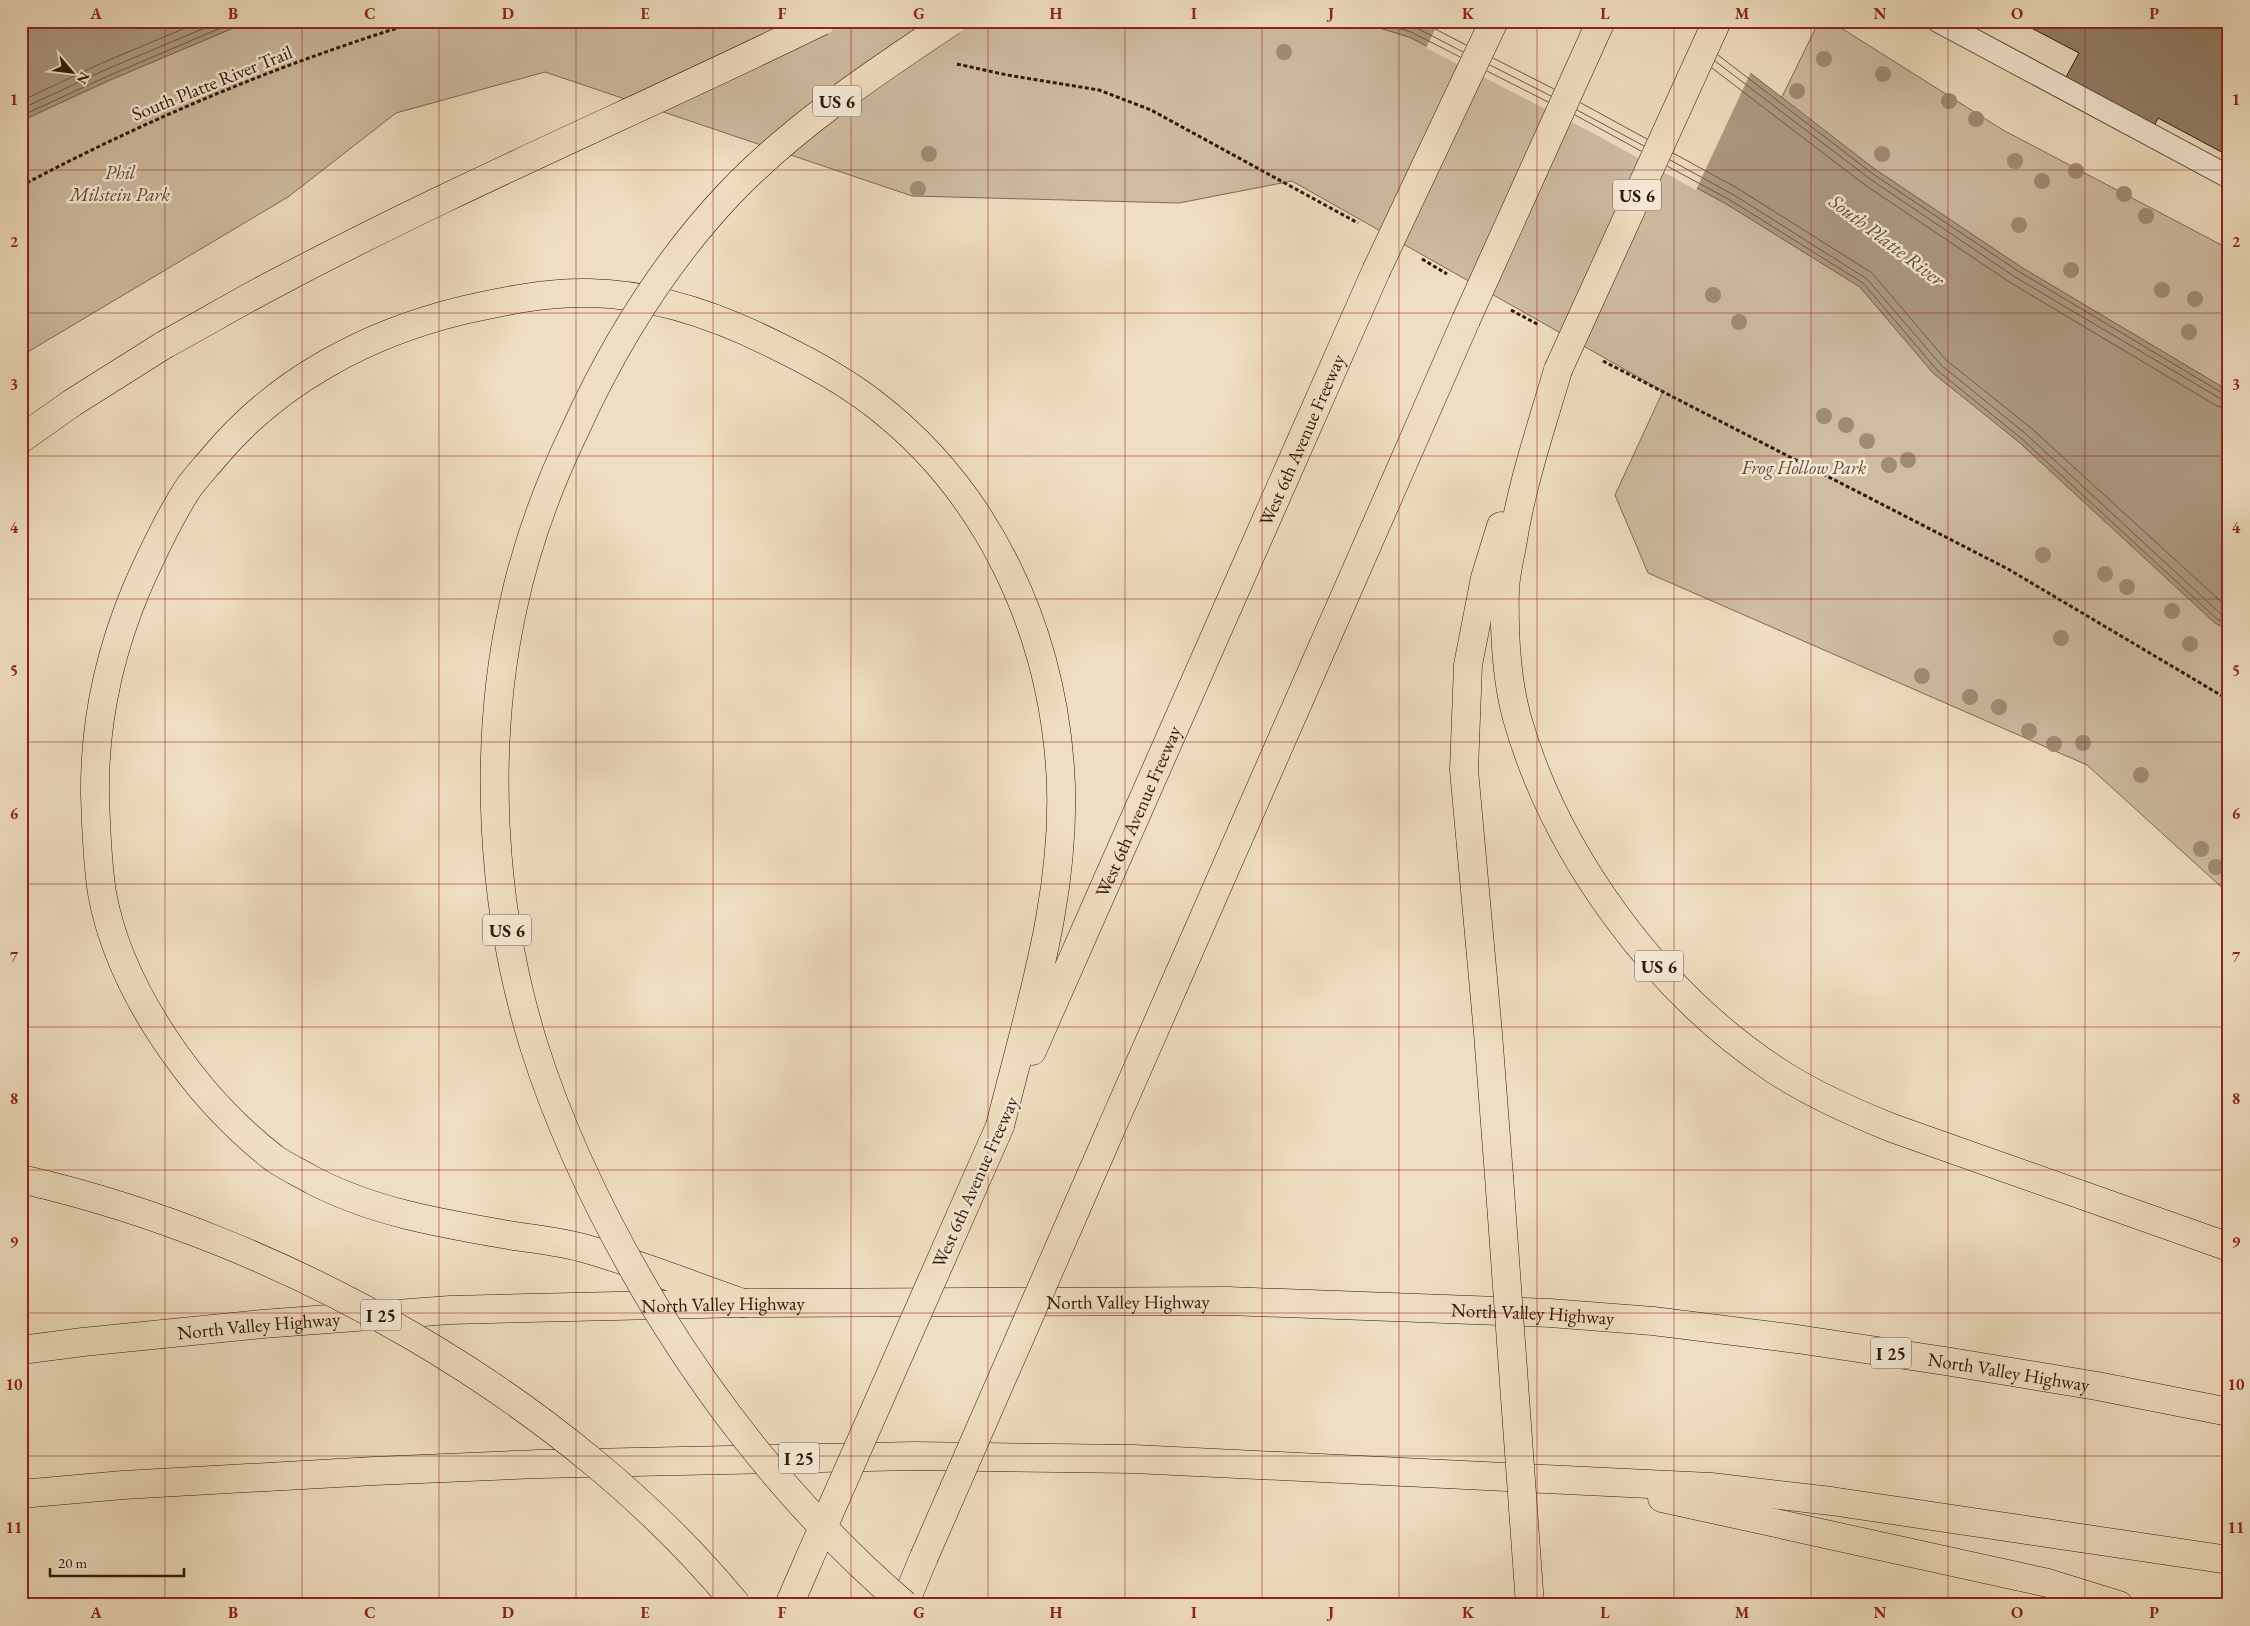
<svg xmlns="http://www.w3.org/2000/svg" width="2250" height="1626" viewBox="0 0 2250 1626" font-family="'EB Garamond',serif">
<rect width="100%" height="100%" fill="#f0dec0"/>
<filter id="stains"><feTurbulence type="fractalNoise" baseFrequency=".004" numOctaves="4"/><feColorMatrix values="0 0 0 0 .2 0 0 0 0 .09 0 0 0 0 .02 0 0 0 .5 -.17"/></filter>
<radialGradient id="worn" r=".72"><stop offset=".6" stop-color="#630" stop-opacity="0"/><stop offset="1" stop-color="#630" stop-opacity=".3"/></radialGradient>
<path fill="#cfbca1" stroke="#7f6a56" d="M250 21H1357L1409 37 1590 129 1728 205 1860 287 1933 373 2019 442 2215 623 2229 630V894L2087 765 1648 573 1615 495 1663 391 1292 181 1179 203 912 196 545 72 396 113 288 197 21 356V121L110 80Z
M1819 21H1830L2003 130 2229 249V391L2021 267 1876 170 1781 99Z"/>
<path fill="#ae9b82" stroke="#7b6752" d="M21 21H250L110 80 21 121Z
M1357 21H1683L1876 170 2021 267 2229 391V630L2215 623 2019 442 1933 373 1860 287 1728 205 1590 129 1409 37Z"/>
<path fill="#f0dec0" d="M1439 21H1687L1751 72 1696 190 1589 131 1426 48Z"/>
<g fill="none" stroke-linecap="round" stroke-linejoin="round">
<path stroke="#6e5a46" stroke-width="1" d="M1375 21 1411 32 1460 57
M1396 21 1413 26 1463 52
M1420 21 1466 45
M1718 55 1873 174 2018 271 2224 394 2229 395
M1493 58 1554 89
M1715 61 1870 179 2015 277 2221 399 2229 401
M1490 65 1551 96
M1712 68 1865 185 2011 283 2217 406 2229 409
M1487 71 1548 102
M21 101 102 63 202 21
M1581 103 1647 139
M21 109 105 70 221 21
M1577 110 1644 146
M1575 115 1641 151
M21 116 108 76 237 21
M1673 153 1737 188 1872 273 1946 360 2031 428 2229 609
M1670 160 1734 195 1867 279 1941 365 2026 434 2221 614 2229 618
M1667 166 1730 200 1863 283 1937 370 2022 439 2217 619 2229 625"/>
</g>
<path fill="#937f69" stroke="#2f180a" d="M2018 21H2229V156L2158 118 2154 126 2065 79 2079 53Z"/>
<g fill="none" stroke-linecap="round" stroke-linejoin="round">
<defs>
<path id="service" d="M1938 21 2229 177"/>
<g id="motorway">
<path d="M1558 370C1541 428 1521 486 1512 546 1509 560 1506 574 1505 588 1504 628 1506 678 1517 718 1556 855 1656 991 1775 1070 1811 1094 1852 1112 1892 1128L2229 1247"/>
<path d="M21 439 72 403 164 345"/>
<path id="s1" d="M1032 1051 1376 271"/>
<path d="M1111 1129 1466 320"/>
<path d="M1499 1176 1488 1033 1464 770 1468 665 1485 578 1501 526"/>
<path d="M743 1303C690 1285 637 1263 583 1248 561 1242 537 1239 514 1236 445 1224 375 1213 312 1180 300 1173 287 1167 275 1159 196 1098 120 992 102 893 97 861 96 828 95 795 94 725 109 655 136 590 151 556 167 521 187 490 195 478 205 468 214 457 277 381 368 333 464 310 505 301 546 292 589 293 655 294 718 316 777 346 810 362 843 380 873 403 987 490 1050 626 1060 767 1069 889 1029 1009 1000 1126"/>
<path id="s2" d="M21 1350 83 1342 262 1324 450 1310 743 1303 1228 1301 1550 1313 1653 1321 1797 1339 1945 1361 2097 1386 2229 1412"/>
<path d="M21 1494 123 1485 374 1471 539 1464 915 1456 1134 1459 1711 1487 1831 1501 2229 1560"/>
<path d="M1662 1498 2048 1583 2119 1605"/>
<path d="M789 1605 809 1559"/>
<path d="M904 1605 924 1557"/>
</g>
</defs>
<use href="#service" stroke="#5f4a38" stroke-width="24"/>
<use href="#motorway" stroke="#2f180a" stroke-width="29"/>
<path stroke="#2f180a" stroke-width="3" stroke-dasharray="4 2.5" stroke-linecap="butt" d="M957 64 1007 75 1099 90 1151 110 1358 223
M21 186C149 118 282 63 420 21
M1422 259 1447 274
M1511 310 1539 325
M1603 361 2008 569 2229 700"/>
<use href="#service" stroke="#f5ead6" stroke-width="22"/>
<use href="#motorway" stroke="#f0dec0" stroke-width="28"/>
<defs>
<path id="motorway-bridge" d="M1376 271 1494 21
M1466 320 1601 21
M164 345C203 324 241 301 280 281 457 187 642 109 822 21
M1558 370 1717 21
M1499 1176 1530 1605
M21 1179C282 1238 567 1398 737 1605
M924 1557 1111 1129
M809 1559 1000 1126
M905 1605C806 1520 725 1421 657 1310 607 1227 563 1138 534 1046 491 908 482 748 513 607 526 546 548 486 575 430 614 344 664 263 729 194 794 126 874 73 952 21"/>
</defs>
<use href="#motorway-bridge" stroke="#2f180a" stroke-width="29" stroke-linecap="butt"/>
<use href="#motorway-bridge" stroke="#f0dec0" stroke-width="28"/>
</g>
<g fill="#a08c75">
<circle cx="1284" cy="52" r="8"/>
<circle cx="1824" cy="59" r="8"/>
<circle cx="1883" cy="74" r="8"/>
<circle cx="1797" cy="91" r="8"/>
<circle cx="1949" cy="101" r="8"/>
<circle cx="1976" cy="119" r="8"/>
<circle cx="929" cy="154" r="8"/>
<circle cx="1882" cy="154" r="8"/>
<circle cx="2015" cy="161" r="8"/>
<circle cx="2076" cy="171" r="8"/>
<circle cx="2042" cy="181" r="8"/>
<circle cx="918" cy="189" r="8"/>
<circle cx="2124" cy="194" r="8"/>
<circle cx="2146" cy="216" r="8"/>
<circle cx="2019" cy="225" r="8"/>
<circle cx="2071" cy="270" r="8"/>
<circle cx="2162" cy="290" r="8"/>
<circle cx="1713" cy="295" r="8"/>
<circle cx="2195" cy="299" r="8"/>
<circle cx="1739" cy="322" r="8"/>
<circle cx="2189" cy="332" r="8"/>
<circle cx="1824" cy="416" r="8"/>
<circle cx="1846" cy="425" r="8"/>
<circle cx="1867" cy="441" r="8"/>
<circle cx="1908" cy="460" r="8"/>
<circle cx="1889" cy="465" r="8"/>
<circle cx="2043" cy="555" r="8"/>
<circle cx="2105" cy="574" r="8"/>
<circle cx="2127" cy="587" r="8"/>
<circle cx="2172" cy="611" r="8"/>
<circle cx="2061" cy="638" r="8"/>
<circle cx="2190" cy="644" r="8"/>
<circle cx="1922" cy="676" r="8"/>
<circle cx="1970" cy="697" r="8"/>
<circle cx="1999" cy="707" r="8"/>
<circle cx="2029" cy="731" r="8"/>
<circle cx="2083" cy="743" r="8"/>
<circle cx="2054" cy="744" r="8"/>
<circle cx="2141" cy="775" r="8"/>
<circle cx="2201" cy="849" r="8"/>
<circle cx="2216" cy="867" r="8"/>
</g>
<path fill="none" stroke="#8f2418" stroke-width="1" stroke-opacity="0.55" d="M165 21V1605M302 21V1605M439 21V1605M576 21V1605M713 21V1605M851 21V1605M988 21V1605M1125 21V1605M1262 21V1605M1399 21V1605M1537 21V1605M1674 21V1605M1811 21V1605M1948 21V1605M2085 21V1605M21 170H2229M21 313H2229M21 456H2229M21 599H2229M21 742H2229M21 884H2229M21 1027H2229M21 1170H2229M21 1313H2229M21 1456H2229"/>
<g text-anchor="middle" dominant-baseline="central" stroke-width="5" stroke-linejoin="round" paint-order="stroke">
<g fill="#f5ead6" stroke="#6a5747" stroke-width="1">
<rect x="813" y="85.5" width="48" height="31" rx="4"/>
<rect x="1613" y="179.5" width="48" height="31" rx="4"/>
<rect x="483" y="914.5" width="48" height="31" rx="4"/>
<rect x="1635" y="950.5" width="48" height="31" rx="4"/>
<rect x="361" y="1299.5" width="40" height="31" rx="4"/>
<rect x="1871" y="1337.5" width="40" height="31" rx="4"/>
<rect x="779" y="1442.5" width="40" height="31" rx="4"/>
</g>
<g font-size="18" font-weight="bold" fill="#2f180a">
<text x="837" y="101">US 6</text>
<text x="1637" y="195">US 6</text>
<text x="507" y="930">US 6</text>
<text x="1659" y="966">US 6</text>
<text x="381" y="1315">I 25</text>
<text x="1891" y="1353">I 25</text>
<text x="799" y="1458">I 25</text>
</g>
<g font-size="19" fill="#2f180a" stroke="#f5ead6">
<text transform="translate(212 83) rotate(-22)">South Platte River Trail</text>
<text stroke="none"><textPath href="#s1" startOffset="668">West 6th Avenue Freeway</textPath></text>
<text stroke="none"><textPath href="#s1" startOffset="262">West 6th Avenue Freeway</textPath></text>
<text transform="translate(975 1182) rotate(-66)">West 6th Avenue Freeway</text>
<text stroke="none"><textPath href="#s2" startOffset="1109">North Valley Highway</textPath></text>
<text stroke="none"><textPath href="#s2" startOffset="704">North Valley Highway</textPath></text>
<text stroke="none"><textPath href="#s2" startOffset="1514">North Valley Highway</textPath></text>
<text stroke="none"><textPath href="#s2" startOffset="239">North Valley Highway</textPath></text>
<text stroke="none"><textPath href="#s2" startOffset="1994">North Valley Highway</textPath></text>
</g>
<g font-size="19" font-style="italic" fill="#5f4937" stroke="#f5ead6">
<text x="120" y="172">Phil<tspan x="120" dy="22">Milstein Park</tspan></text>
<text x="1804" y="467">Frog Hollow Park</text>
</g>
<g font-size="20" font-style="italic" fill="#624c3a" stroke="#f5ead6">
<text transform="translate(1887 240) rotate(37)">South Platte River</text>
</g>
</g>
<rect width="2250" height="1626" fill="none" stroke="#f0dec0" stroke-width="55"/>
<g transform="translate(72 72) rotate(118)" stroke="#f5ead6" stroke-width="4" paint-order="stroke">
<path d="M0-4L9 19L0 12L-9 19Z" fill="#2f180a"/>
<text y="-8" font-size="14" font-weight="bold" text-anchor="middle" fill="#2f180a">N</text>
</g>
<path d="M50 1568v8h134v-8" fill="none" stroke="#2f180a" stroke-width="2.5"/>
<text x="58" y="1568" font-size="15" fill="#2f180a" stroke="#f5ead6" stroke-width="4" paint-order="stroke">20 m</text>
<rect x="28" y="28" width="2194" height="1570" fill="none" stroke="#8f2418" stroke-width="2"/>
<g font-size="16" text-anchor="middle" font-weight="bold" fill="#8f2418">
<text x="96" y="19">A</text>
<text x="233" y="19">B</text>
<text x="370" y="19">C</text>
<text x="508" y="19">D</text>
<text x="645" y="19">E</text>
<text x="782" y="19">F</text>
<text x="919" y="19">G</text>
<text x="1056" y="19">H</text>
<text x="1194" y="19">I</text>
<text x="1331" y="19">J</text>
<text x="1468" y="19">K</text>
<text x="1605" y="19">L</text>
<text x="1742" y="19">M</text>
<text x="1880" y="19">N</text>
<text x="2017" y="19">O</text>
<text x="2154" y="19">P</text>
<text x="14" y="105">1</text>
<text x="2236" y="105">1</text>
<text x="14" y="247">2</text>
<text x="2236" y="247">2</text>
<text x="14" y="390">3</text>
<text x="2236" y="390">3</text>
<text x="14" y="533">4</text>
<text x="2236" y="533">4</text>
<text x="14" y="676">5</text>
<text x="2236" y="676">5</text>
<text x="14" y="819">6</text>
<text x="2236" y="819">6</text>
<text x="14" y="962">7</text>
<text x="2236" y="962">7</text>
<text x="14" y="1104">8</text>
<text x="2236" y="1104">8</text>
<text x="14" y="1247">9</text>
<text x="2236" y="1247">9</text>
<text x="14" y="1390">10</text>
<text x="2236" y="1390">10</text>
<text x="14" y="1533">11</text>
<text x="2236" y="1533">11</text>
<text x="96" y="1618">A</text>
<text x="233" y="1618">B</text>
<text x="370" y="1618">C</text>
<text x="508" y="1618">D</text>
<text x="645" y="1618">E</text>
<text x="782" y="1618">F</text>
<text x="919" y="1618">G</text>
<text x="1056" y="1618">H</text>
<text x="1194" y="1618">I</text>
<text x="1331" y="1618">J</text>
<text x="1468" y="1618">K</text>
<text x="1605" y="1618">L</text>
<text x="1742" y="1618">M</text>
<text x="1880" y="1618">N</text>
<text x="2017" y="1618">O</text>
<text x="2154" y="1618">P</text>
</g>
<rect width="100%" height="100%" filter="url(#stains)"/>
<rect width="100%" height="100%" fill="url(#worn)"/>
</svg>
